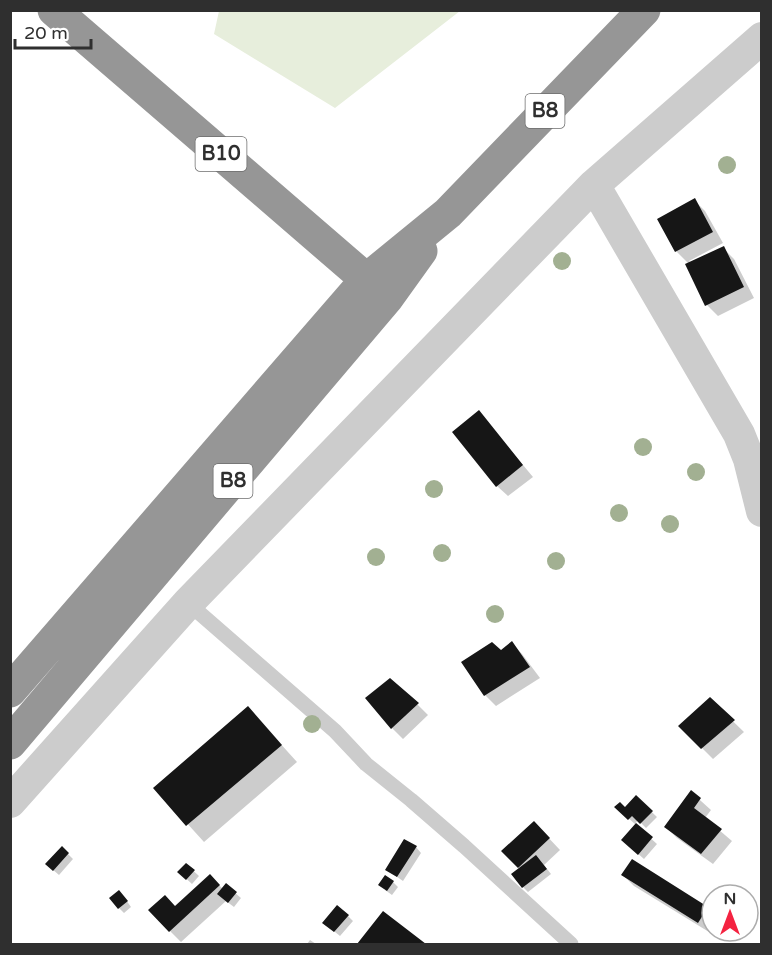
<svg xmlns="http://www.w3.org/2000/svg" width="772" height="955" viewBox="0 0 772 955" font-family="'Varela Round',sans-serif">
<rect width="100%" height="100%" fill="#fff"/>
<path fill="#e7eedc" d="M219 11V10L460 11 335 108 214 34Z"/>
<path fill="#0003" d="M694 200 705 211 723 243 689 261 691 263 723 248 734 259 754 298 718 316 707 305 689 264 676 251 659 219Z
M479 412 533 477 508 496 497 486Z
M512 643 522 654 540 678 496 706 485 695 501 652Z
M710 699 744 732 713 759 680 726Z
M417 704 428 715 403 739 392 728Z
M248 708 297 762 204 842 155 788Z
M691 792 711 810 705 818 732 841 713 864 677 838 666 827Z
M636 797 657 817 646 828 638 820 635 824 657 844 644 859 628 845 636 825 616 807 625 809Z
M544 833 560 850 544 865 551 874 528 892 523 887 520 869 503 851Z
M416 847 421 853 403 881 387 870Z
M62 848 73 859 59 875 52 869Z
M187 865 199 876 192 884 179 872Z
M623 875 707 908 712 913V928L709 932 634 886Z
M210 876 223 889 226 885 241 898 234 907 226 901 181 942 170 931 176 908Z
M393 882 398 887 392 895 385 890Z
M124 897 131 907 124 913 119 908Z
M383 913 424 944H359Z
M348 916 353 921 340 936 330 928Z
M310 940 316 944H307Z"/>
<path fill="#161616" d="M695 198 713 232 675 252 657 219Z
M724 246 744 287 705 306 685 264Z
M479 410 523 465 496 487 452 432Z
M512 641 530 667 484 696 461 662 492 642 501 650Z
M390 678 419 703 391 729 365 698Z
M710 697 735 720 701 749 678 726Z
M248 706 282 745 186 826 153 788Z
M691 790 701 798 694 808 722 829 701 854 664 827Z
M636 795 653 811 640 824 632 816 628 820 614 807 620 802 625 807Z
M534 821 550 838 518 868 501 851Z
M636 823 653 837 638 855 621 840Z
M404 839 417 846 397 877 385 870Z
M62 846 69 853 53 871 45 864Z
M536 855 547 869 522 888 511 874Z
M632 859 708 907 698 923 621 875Z
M186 863 195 870 186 880 177 872Z
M210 874 220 885 169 932 148 910 165 895 175 906Z
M385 875 394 881 387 891 378 885Z
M226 883 237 892 228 903 217 894Z
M119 890 128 901 118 909 109 898Z
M337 905 349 915 334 932 322 923Z
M383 911 426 944H357Z"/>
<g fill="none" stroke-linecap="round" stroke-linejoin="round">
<path stroke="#ccc" stroke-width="15" d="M188 603 335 731 366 764 411 800 464 846 571 944"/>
<path stroke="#ccc" stroke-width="32" d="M594 185 739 434 749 459 762 511
M10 802 188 603 594 185 762 38"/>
<path stroke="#969696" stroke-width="33" d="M54 10 382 293
M10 691 366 280 448 213 644 10
M10 743 388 297 421 251"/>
</g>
<g fill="#a2b092">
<circle cx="727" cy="165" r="9"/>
<circle cx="562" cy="261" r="9"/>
<circle cx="643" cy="447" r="9"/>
<circle cx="696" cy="472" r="9"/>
<circle cx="434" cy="489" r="9"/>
<circle cx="619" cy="513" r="9"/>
<circle cx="670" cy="524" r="9"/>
<circle cx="442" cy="553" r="9"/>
<circle cx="376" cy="557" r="9"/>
<circle cx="556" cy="561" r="9"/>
<circle cx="495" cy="614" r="9"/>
<circle cx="312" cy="724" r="9"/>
</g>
<g text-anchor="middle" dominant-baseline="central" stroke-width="6" stroke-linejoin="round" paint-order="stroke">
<g fill="#fff" stroke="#6d6d6d" stroke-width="1.5">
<rect x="525.5" y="94" width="39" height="34" rx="4.5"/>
<rect x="195.5" y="137" width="51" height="34" rx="4.5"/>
<rect x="213.5" y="464" width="39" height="34" rx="4.5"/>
</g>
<g font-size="20" font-weight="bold" fill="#2f2f2f">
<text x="545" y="111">B8</text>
<text x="221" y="154">B10</text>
<text x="233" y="481">B8</text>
</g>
</g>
<rect width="772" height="955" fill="none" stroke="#2f2f2f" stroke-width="24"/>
<g transform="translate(730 913)"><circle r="28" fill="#ffffff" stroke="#acacac" stroke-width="1.5"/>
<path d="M0-4.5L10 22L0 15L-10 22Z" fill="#f42341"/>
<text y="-9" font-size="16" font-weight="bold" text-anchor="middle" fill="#2f2f2f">N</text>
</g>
<path d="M15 39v9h76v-9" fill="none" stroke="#2f2f2f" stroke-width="3"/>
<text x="24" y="39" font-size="18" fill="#2f2f2f" stroke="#ffffff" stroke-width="4.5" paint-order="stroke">20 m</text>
</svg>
